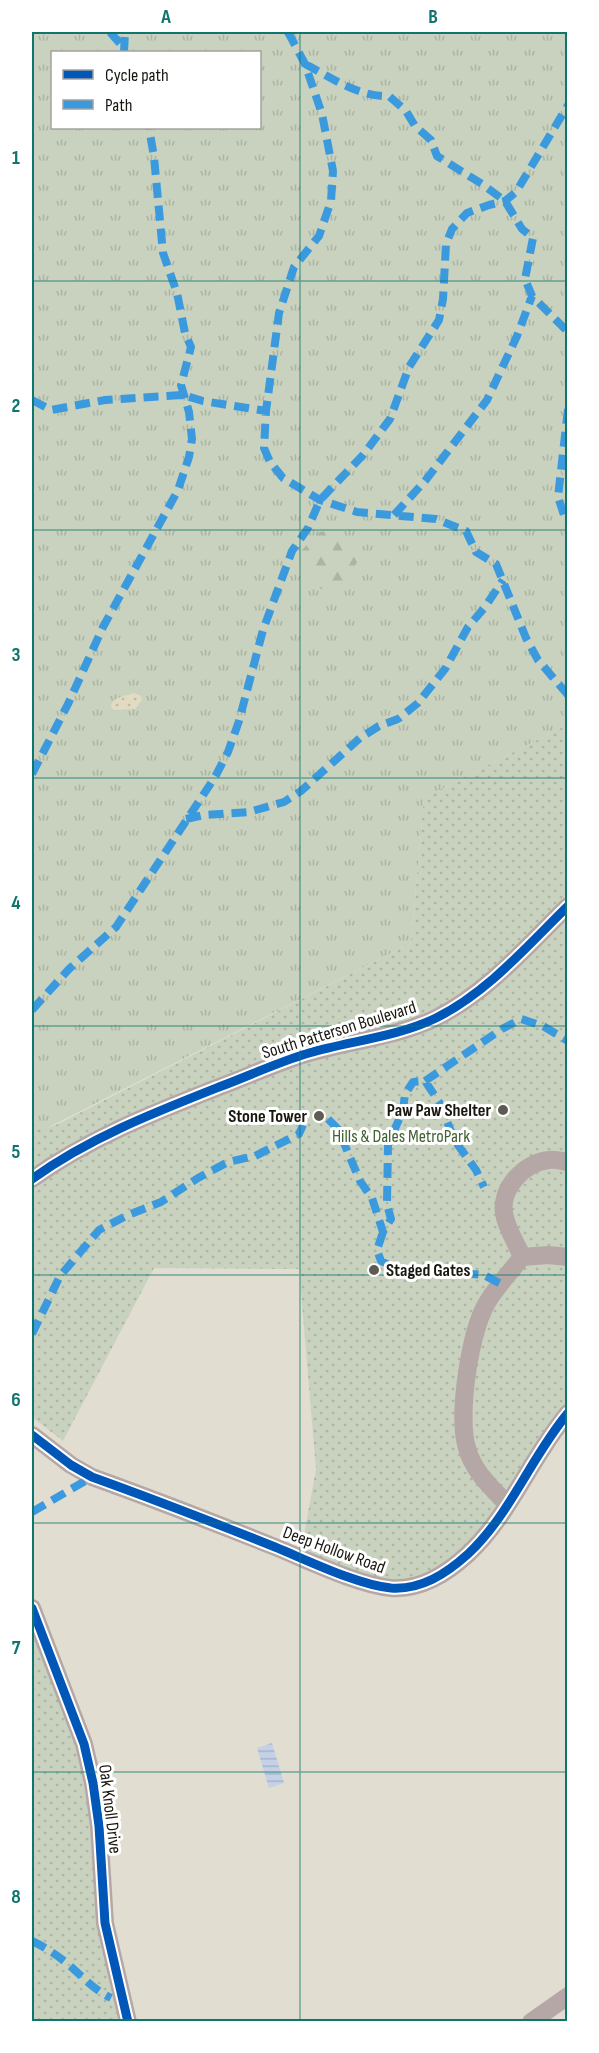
<svg xmlns="http://www.w3.org/2000/svg" width="599" height="2053" viewBox="0 0 599 2053" font-family="'Sofia Sans Condensed',sans-serif">
<defs>
<pattern id="grass-tufts" width="24" height="20" patternUnits="userSpaceOnUse" patternTransform="scale(1.5)"><rect width="24" height="20" fill="#c9d2be"/><path d="M3 7l-1-3M5 7V3M7 7l1-3M15 17l-1-3M17 17v-4M19 17l1-3" fill="none" stroke="#acb4a2"/></pattern>
<pattern id="forest-firs" width="22" height="20" patternUnits="userSpaceOnUse" patternTransform="scale(1.5)"><rect width="22" height="20" fill="#c9d2be"/><path d="M5 1l3.5 6h-7zM16 11l3.5 6h-7z" fill="#acb4a2"/></pattern>
<pattern id="sand-dots" width="8" height="8" patternUnits="userSpaceOnUse" patternTransform="scale(1.5)"><rect width="8" height="8" fill="#e2dbc1"/><path d="M2 2h.1M6 6h.1" fill="none" stroke="#c1bba5" stroke-width="1.8" stroke-linecap="round"/></pattern>
<pattern id="park-dots" width="8" height="8" patternUnits="userSpaceOnUse" patternTransform="scale(1.5)"><rect width="8" height="8" fill="#c9d2be"/><path d="M2 2h.1M6 6h.1" fill="none" stroke="#acb4a2" stroke-width="1.8" stroke-linecap="round"/></pattern>
<pattern id="water-rules" width="6" height="5" patternUnits="userSpaceOnUse" patternTransform="scale(1.5)"><rect width="6" height="5" fill="#c4d1e8"/><path d="M0 2.5h6" fill="none" stroke="#a8b3c6"/></pattern>
</defs>
<rect width="100%" height="100%" fill="#e1ded1"/>
<path fill="url(#grass-tufts)" fill-rule="evenodd" d="M32 32H567V725L424 798 411 943 47 1128 32 1121ZM52 52H260V128H52Z"/>
<path fill="url(#forest-firs)" d="M332 529 345 540 357 562 339 596 319 588 301 551 320 532Z"/>
<path fill="url(#sand-dots)" d="M134 693 141 696 142 700 135 709 114 710 111 707C112 697 125 696 134 693Z"/>
<path fill="url(#park-dots)" d="M567 725V1413L481 1540 414 1586 300 1557 316 1469 299 1269 154 1268 63 1441 32 1417V1121L47 1128 58 1124 411 943 424 798Z
M32 1608 60 1679 99 1826 129 2021H32Z"/>
<path fill="url(#water-rules)" d="M272 1743 284 1783 269 1788 257 1748Z"/>
<g fill="none" stroke-linecap="round" stroke-linejoin="round">
<path stroke="#b5a7a6" stroke-width="18" d="M32 1179C89 1138 153 1113 219 1087 249 1076 278 1062 309 1053 350 1041 397 1037 436 1018 488 992 527 946 568 906
M522 1257C517 1244 506 1228 504 1213 500 1189 524 1162 549 1160 554 1159 562 1161 568 1162
M32 1435 71 1465 92 1477C153 1499 215 1523 275 1547 307 1560 358 1585 391 1588 421 1590 446 1574 468 1554 510 1515 531 1457 568 1413
M507 1504C491 1487 473 1471 467 1448 457 1416 470 1329 488 1301 498 1285 511 1271 522 1257L548 1255 568 1257
M32 1608 84 1744 93 1783 99 1826 105 1923 128 2022
M531 2022 568 1996"/>
<path stroke="#3b9ade" stroke-width="8" stroke-dasharray="15 8" stroke-linecap="butt" d="M110 32 124 48
M288 32 305 64 322 114 333 171 331 201 319 236 294 267 279 313 266 411 264 448 270 462 283 478 320 500 357 512 436 519 466 531 476 552 496 564 526 638 538 660 568 695
M124 52 125 32
M305 64C332 78 358 97 389 96L406 111 415 126 431 140 437 156 482 184 505 201 522 229 533 238 525 279 532 296 568 332
M32 400 51 410 105 400 183 395 203 401 266 411
M568 409 558 497 565 518 568 520
M394 515 425 481 487 400 517 336 532 296
M32 774 68 704 103 627 178 490 189 457 192 439 189 412 181 385 191 347 185 333 177 293 163 253 154 157 149 128
M186 819 204 815 249 812 284 802 301 791 360 738 379 726 398 719 418 703 445 669 468 627 485 607 503 580
M32 1010 69 969 116 927 215 777 228 752 239 721 263 630 292 551 308 528 320 500 363 455 390 419 409 367 439 320 443 299 446 244 452 229 467 213 489 205 505 201 516 192 568 105
M425 1081 502 1029 521 1019 543 1026 568 1041
M328 1119 338 1129 360 1181 372 1198 383 1232 391 1219 387 1204 388 1145 403 1110 405 1094 413 1082 425 1081 439 1102 455 1141 476 1170 484 1187
M383 1232 377 1250 381 1261 395 1268 484 1275 501 1284
M32 1334 60 1276 99 1230 128 1215 161 1202 198 1178 228 1162 255 1156 299 1134 303 1125
M32 1512 92 1477
M32 1941C45 1947 57 1955 69 1965 83 1977 94 1990 111 1998"/>
<defs>
<path id="cycleway" d="M32 1179C89 1138 153 1113 219 1087 249 1076 278 1062 309 1053 350 1041 397 1037 436 1018 488 992 527 946 568 906
M32 1435 71 1465 92 1477C153 1499 215 1523 275 1547 307 1560 358 1585 391 1588 421 1590 446 1574 468 1554 510 1515 531 1457 568 1413
M32 1608 84 1744 93 1783 99 1826 105 1923 128 2022"/>
</defs>
<use href="#cycleway" stroke="#fff" stroke-width="13"/>
<use href="#cycleway" stroke="#0057b8" stroke-width="9"/>
</g>
<path fill="none" stroke="#0f766e" stroke-width="1.5" stroke-opacity="0.55" d="M300 32V2022M32 281H568M32 530H568M32 778H568M32 1026H568M32 1275H568M32 1523H568M32 1772H568"/>
<g fill="#5e5c52" stroke="#fff" stroke-width="2">
<circle cx="503" cy="1110" r="6"/>
<circle cx="319" cy="1116" r="6"/>
<circle cx="374" cy="1270" r="6"/>
</g>
<g text-anchor="middle" dominant-baseline="central" stroke-width="6" stroke-linejoin="round" paint-order="stroke">
<g font-size="18" fill="#18160e" stroke="#fff">
<text transform="translate(339 1030) rotate(-17)">South Patterson Boulevard</text>
<text transform="translate(334 1550) rotate(20)">Deep Hollow Road</text>
<text transform="translate(110 1809) rotate(83)">Oak Knoll Drive</text>
</g>
<g font-size="18" font-weight="bold" fill="#18160e" stroke="#fff" text-anchor="end">
<text x="491" y="1110">Paw Paw Shelter</text>
<text x="307" y="1116">Stone Tower</text>
<text x="386" y="1270" text-anchor="start">Staged Gates</text>
</g>
<g font-size="18" fill="#3e622f" stroke="#fff">
<text x="401" y="1136">Hills &amp; Dales MetroPark</text>
</g>
</g>
<rect width="599" height="2053" fill="none" stroke="#ffffff" stroke-width="66"/>
<rect x="51" y="51" width="210" height="78" fill="#ffffff" stroke="#a3a29f" stroke-width="1.5"/>
<rect x="63" y="70" width="30" height="9" fill="#0057b8" stroke="#a3a29f" stroke-width="1.5"/>
<text x="105" y="81" font-size="18" fill="#18160e">Cycle path</text>
<rect x="63" y="100" width="30" height="9" fill="#3b9ade" stroke="#a3a29f" stroke-width="1.5"/>
<text x="105" y="111" font-size="18" fill="#18160e">Path</text>
<rect x="33" y="33" width="533" height="1987" fill="none" stroke="#0f766e" stroke-width="2"/>
<g font-size="20" text-anchor="middle" font-weight="bold" fill="#0f766e">
<text x="166" y="23">A</text>
<text x="433" y="23">B</text>
<text x="16" y="164">1</text>
<text x="16" y="412">2</text>
<text x="16" y="661">3</text>
<text x="16" y="909">4</text>
<text x="16" y="1158">5</text>
<text x="16" y="1406">6</text>
<text x="16" y="1654">7</text>
<text x="16" y="1903">8</text>
</g>
</svg>
